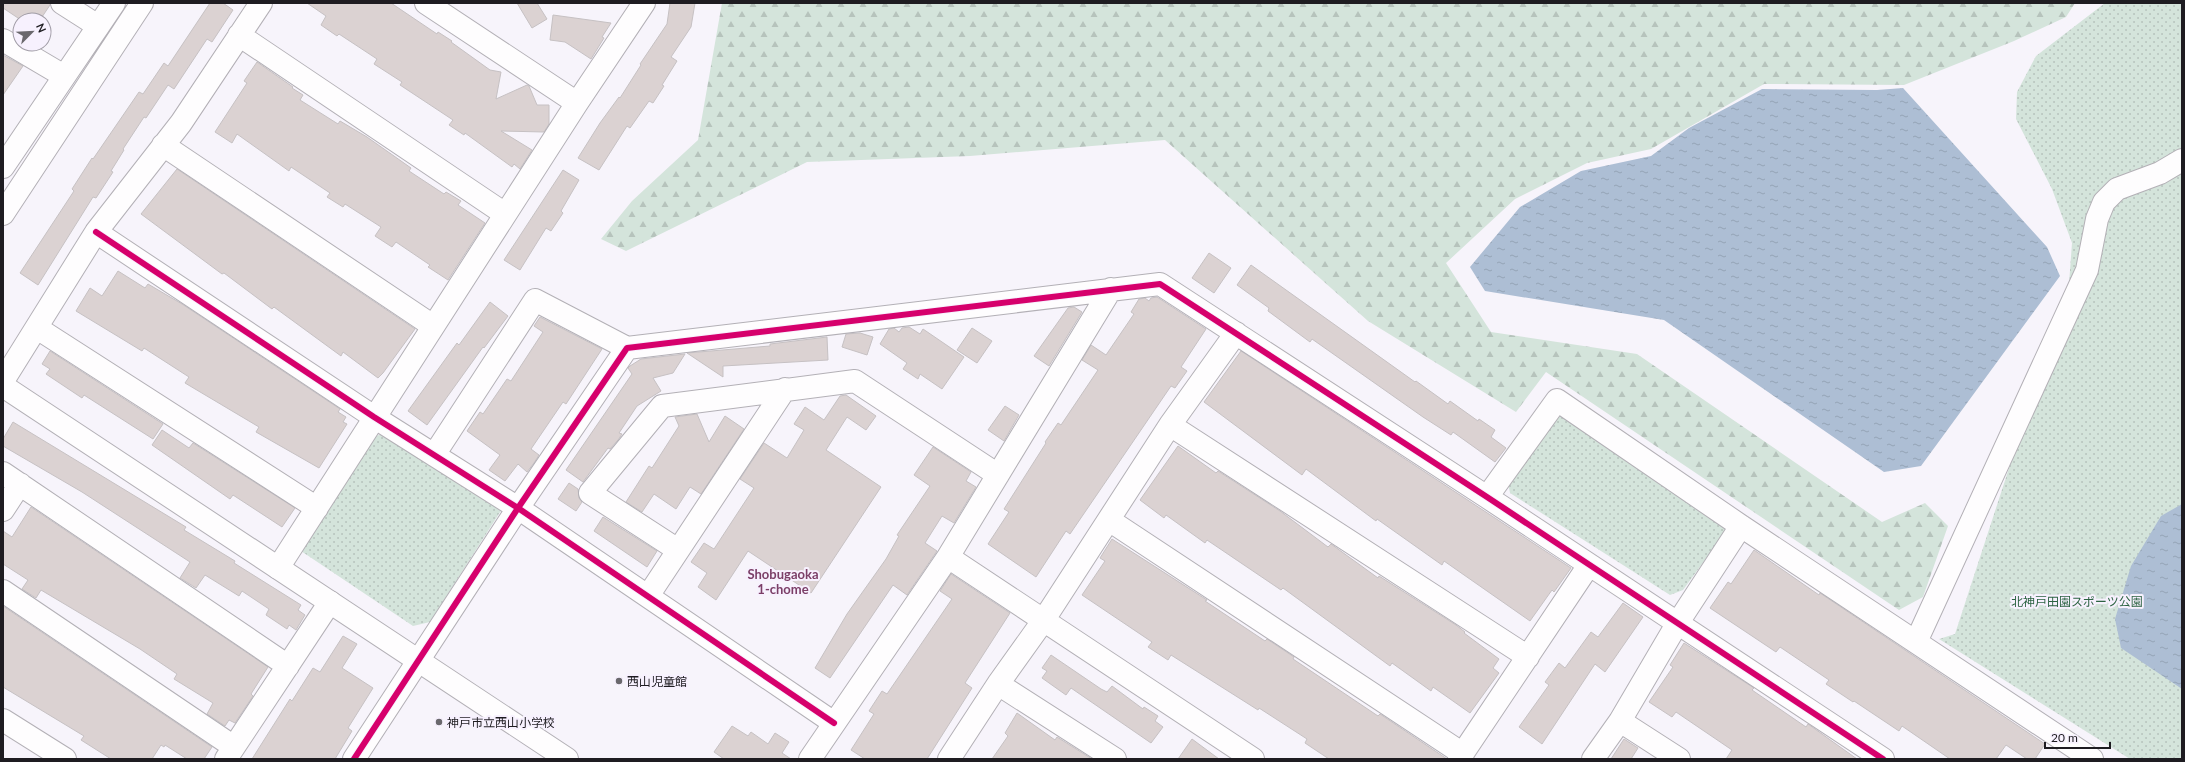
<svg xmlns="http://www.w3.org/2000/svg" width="2185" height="762" viewBox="0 0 2185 762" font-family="Lato,'Noto Sans JP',sans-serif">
<defs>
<pattern id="forest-firs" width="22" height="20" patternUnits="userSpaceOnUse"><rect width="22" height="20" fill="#d4e4db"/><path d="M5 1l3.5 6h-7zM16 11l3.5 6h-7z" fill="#b6c3bc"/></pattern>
<pattern id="park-dots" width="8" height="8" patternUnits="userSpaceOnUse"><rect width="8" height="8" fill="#d4e4db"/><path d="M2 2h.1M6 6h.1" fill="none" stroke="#b6c3bc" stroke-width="1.8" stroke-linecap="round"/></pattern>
<pattern id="water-ripples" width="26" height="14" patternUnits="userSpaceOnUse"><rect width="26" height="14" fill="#adbed4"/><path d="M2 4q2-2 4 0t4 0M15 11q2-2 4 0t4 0" fill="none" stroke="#94a3b6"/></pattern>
</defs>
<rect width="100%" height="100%" fill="#f7f4fb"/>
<path fill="url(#forest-firs)" d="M722 3H2075L2066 17 2014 41 1904 85 1764 84 1651 149 1587 163 1515 199 1446 263 1491 332 1637 354 1882 522 1925 503 1948 526 1923 597 1899 610 1546 372 1516 412 1368 321 1165 140 970 156 807 162 626 251 601 239 632 201 698 140Z"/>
<path fill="url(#park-dots)" d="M2105 3H2182V759H2130L1939 639 1955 634 2069 284 2072 243 2052 189 2016 119 2017 92 2036 56Z
M1567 413 1729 527 1683 590 1670 595 1510 493 1508 483 1553 416Z
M388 433 502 509 430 622 413 626 301 551 375 436Z"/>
<path fill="url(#water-ripples)" d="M1903 88 2047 247 2060 276 1921 466 1884 472 1664 320 1485 291 1470 267 1520 207 1581 171 1651 156 1689 128 1762 89 1877 90Z
M2182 504V689L2121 648 2115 619 2131 566 2161 516Z"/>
<path fill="#dbd2d2" stroke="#c6c1c3" d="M3 3H50V5L40 20H21L3 8Z
M210 3H223L233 10 212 42 207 39 174 89 168 85 146 118 144 117 123 149 124 150 111 171 113 172 96 198 93 197 38 285 20 273 74 191 72 189 92 158 93 159 139 92 143 94 164 63 168 66Z
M307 3H391L437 34 438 32 452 41 451 42 490 70 501 72 496 99 527 85 529 86 537 105H549V124L544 132 501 131 532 150 520 169 514 164 512 167 465 133 464 135 449 125 453 120 400 85 402 82 374 64 377 59 339 34 337 36 321 25 326 16Z
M517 3H537L547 19 532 28Z
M670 3H695L691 27 671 57 677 61 662 85 664 86 653 103 649 101 630 128 627 126 599 170 578 158 600 123 619 97 620 98 641 65 640 64 667 24Z
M553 15 611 23 602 37 604 38 591 59 565 42 550 40Z
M3 55 23 66 3 95Z
M257 62 293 87 292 88 303 95 300 100 338 124 340 121 367 137 411 168 409 171 444 194 446 192 461 201 458 205 485 223 448 280 428 267 430 265 396 242 392 247 375 236 381 227 345 204 343 207 327 197 330 193 291 167 289 171 237 134 232 143 215 132 247 83 244 81Z
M177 169 415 329 383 373 378 378 343 352 341 356 274 307 272 309 224 273 222 274 141 214Z
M563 170 579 180 561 211 563 213 551 231 546 228 520 270 504 260Z
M1209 253 1231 268 1214 293 1192 278Z
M1251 265 1415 382 1416 381 1448 404 1450 401 1478 421 1479 419 1495 430 1491 437 1506 448 1495 462 1453 432 1451 435 1423 417 1312 339 1310 342 1268 311 1269 308 1237 285Z
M118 271 145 288 148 284 182 304 340 409 338 412 346 417 343 422 347 424 319 468 256 432 259 427 185 383 189 377 144 348 142 351 76 311 90 288 102 296Z
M1157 297 1206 329 1181 367 1187 371 1175 388 1171 386 1070 534 1066 531 1036 577 988 544 1009 512 1004 509 1046 443 1045 442 1058 423 1061 425 1098 370 1082 360 1091 345 1106 355 1134 314 1131 312 1139 299 1145 298 1149 301 1151 298Z
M490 302 508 316 484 348 483 347 427 425 408 411 457 343 459 345Z
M1074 307 1082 312 1049 366 1034 356 1068 308Z
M540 317 602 349 566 404 563 402 531 449 539 455 534 463 527 472 518 464 505 481 489 470 500 455 467 431 480 412 483 414 507 379 511 381 543 332 534 326Z
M909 327 920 334 923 329 964 357 942 389 920 374 918 379 903 369 907 363 880 344 889 329 894 328 899 332 902 328Z
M972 328 992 341 977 363 957 350Z
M860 333 873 337 867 355 842 347 846 334Z
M827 337 828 360 723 366V377L687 353 770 346V344Z
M50 351 163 424 153 439 84 395 82 398 46 374 50 369 42 364Z
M1241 351 1571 568 1554 592 1552 590 1530 621 1444 561 1442 565 1377 519 1376 521 1306 469 1302 475 1204 402Z
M685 354 673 373 653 378 661 391 637 406 619 433 622 434 618 440 610 449 608 448 583 482 566 470 632 374 628 368 630 366 641 359Z
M846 395 876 416 866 430 847 417 826 450 881 487 811 593 748 551 716 600 698 587 707 573 691 562 704 543 714 549 754 488 740 479 764 443 787 458 804 430 794 424 805 407 824 420 840 396Z
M1005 406 1019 415 1004 441 988 430Z
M697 414 709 442 725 416 744 429 701 494 690 487 676 509 654 494 642 512 626 502 649 466 652 468 679 426 675 417Z
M13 422 186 527 184 530 235 561 234 563 301 605 298 610 305 615 296 630 289 625 287 629 266 615 269 609 242 591 239 596 205 575 196 588 180 578 190 562 82 492 3 446V439Z
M162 430 189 448 193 443 295 508 282 527 233 495 230 499 152 445Z
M1178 446 1216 473 1218 471 1280 511 1328 547 1331 544 1378 578 1379 576 1456 625 1465 632 1464 633 1499 659 1493 668 1499 673 1470 713 1433 687 1431 691 1392 663 1390 666 1283 588 1281 590 1207 540 1205 543 1166 515 1164 518 1140 500Z
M933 447 971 472 966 481 976 487 954 523 942 516 925 543 937 551 907 595 893 585 830 678 815 668 847 614 886 559 899 536 897 535 930 486 914 475Z
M569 483 578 489 579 498 582 502 576 511 558 499Z
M31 507 268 667 251 694 253 696 235 723 229 720 225 726 207 714 213 703 174 679 177 674 140 649 41 590 36 598 22 589 28 580 3 564V531L12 537Z
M603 517 657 551 647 567 594 531Z
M1112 539 1207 600 1205 601 1265 641 1267 639 1294 657 1293 659 1378 716 1380 714 1447 759H1329L1305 743 1307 739 1259 708 1258 710 1171 655 1168 660 1148 647 1152 642 1082 595 1105 561 1100 558Z
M1754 550 1819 595 1820 593 2045 744 2035 759H2027L2006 745 1996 759H1950L1902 726 1899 731 1854 701 1853 702 1826 684 1829 680 1780 647 1776 652 1710 608 1728 582 1731 584Z
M951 574 1010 613 965 683 972 688 927 759H865L851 750 874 714 869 711 882 691 887 694 952 599 940 591Z
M1623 603 1643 617 1605 672 1595 664 1542 744 1519 727 1549 685 1545 682 1559 663 1565 668 1591 632 1598 637Z
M3 606 212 747 204 759H187L165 745 164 747 161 745 152 759H111L81 740 84 736 3 687Z
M343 636 357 644 342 668 373 688 348 728 352 731 335 759H252L290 699 292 701 313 668 320 672Z
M1684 643 1754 688 1752 690 1806 727 1808 724 1857 759H1726L1732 750 1676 712 1672 717 1649 702 1673 667 1670 665Z
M1051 655 1101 689 1107 692 1112 686 1143 709 1144 707 1158 716 1155 721 1163 727 1151 743 1071 688 1066 695 1042 678 1047 671 1042 668Z
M1017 713 1055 740 1057 737 1092 759H992L1008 736 1005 733Z
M732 726 748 736 751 732 768 744 775 733 789 742 782 753 791 759H724L714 752Z
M1192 739 1219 759H1178Z
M1624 739 1638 748 1631 759H1611Z"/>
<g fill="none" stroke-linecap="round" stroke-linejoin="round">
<defs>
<path id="minor" d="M62 3 98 26
M426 3 577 103
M239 35 505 214
M3 40 64 76
M163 145 433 326
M96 232 374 417 518 508 834 723
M37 328 317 508
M3 381 96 232 181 123 261 3
M1170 425 1528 657
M434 455 535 300 627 348
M3 473 288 666
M1487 497 1557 400 1741 526 2092 759
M3 510 20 484
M1109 520 1463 754
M678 550 590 493 662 406 855 381 998 475
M948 557 1253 759
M278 568 577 103 644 3
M3 591 234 747
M648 596 785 389
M1916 642 2087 270 2097 219 2104 202 2117 189 2160 173 2182 160
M998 684 1115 759
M3 720 65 759
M1620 721 1679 759
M226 759 330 602
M354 759 518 508 627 348 1160 284 1487 497 1883 759
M810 759 948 557 1111 289
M949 759 998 684 1043 621 1170 425 1236 333
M1459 759 1589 565
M1593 759 1620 721 1677 624 1741 526"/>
<path id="tertiary" d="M3 167 114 3
M3 214 142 3
M3 386 567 759"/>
</defs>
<use href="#minor" stroke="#b3b0b6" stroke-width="24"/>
<use href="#tertiary" stroke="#b3b0b6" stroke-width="24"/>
<use href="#minor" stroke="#fefdfe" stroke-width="22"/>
<use href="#tertiary" stroke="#fefdfe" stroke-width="22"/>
<defs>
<path id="cycleway" d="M96 232 374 417 518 508 834 723
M354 759 518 508 627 348 1160 284 1487 497 1883 759"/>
</defs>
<use href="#cycleway" stroke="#f7f1fe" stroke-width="8"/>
<use href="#cycleway" stroke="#d6006c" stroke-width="6"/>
</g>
<g fill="#6a686d" stroke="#f7f1fe" stroke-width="1.5">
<circle cx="619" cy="681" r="4"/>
<circle cx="439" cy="722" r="4"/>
</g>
<g text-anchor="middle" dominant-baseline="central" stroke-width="4" stroke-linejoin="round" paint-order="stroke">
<g font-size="12" fill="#2c6342" stroke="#f7f1fe">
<text x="2077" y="601">北神戸田園スポーツ公園</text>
</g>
<g font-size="12" fill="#1e1c21" stroke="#f7f1fe" text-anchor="start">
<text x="627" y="681">西山児童館</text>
<text x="447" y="722">神戸市立西山小学校</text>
</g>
<g font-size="13" font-weight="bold" fill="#7b3e67" stroke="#f7f1fe">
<text x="783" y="574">Shobugaoka<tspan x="783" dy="15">1-chome</tspan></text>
</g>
</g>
<rect width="2185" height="762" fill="none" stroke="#1e1c21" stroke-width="8"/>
<g transform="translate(32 32) rotate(66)"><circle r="19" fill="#f7f1fe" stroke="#a09ca6"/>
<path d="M0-3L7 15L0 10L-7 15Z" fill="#6a686d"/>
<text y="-6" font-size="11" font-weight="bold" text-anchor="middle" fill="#1e1c21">N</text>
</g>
<path d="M2045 742v6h65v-6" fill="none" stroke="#1e1c21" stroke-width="2"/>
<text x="2051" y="742" font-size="12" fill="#1e1c21" stroke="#f7f1fe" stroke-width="3" paint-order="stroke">20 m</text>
</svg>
